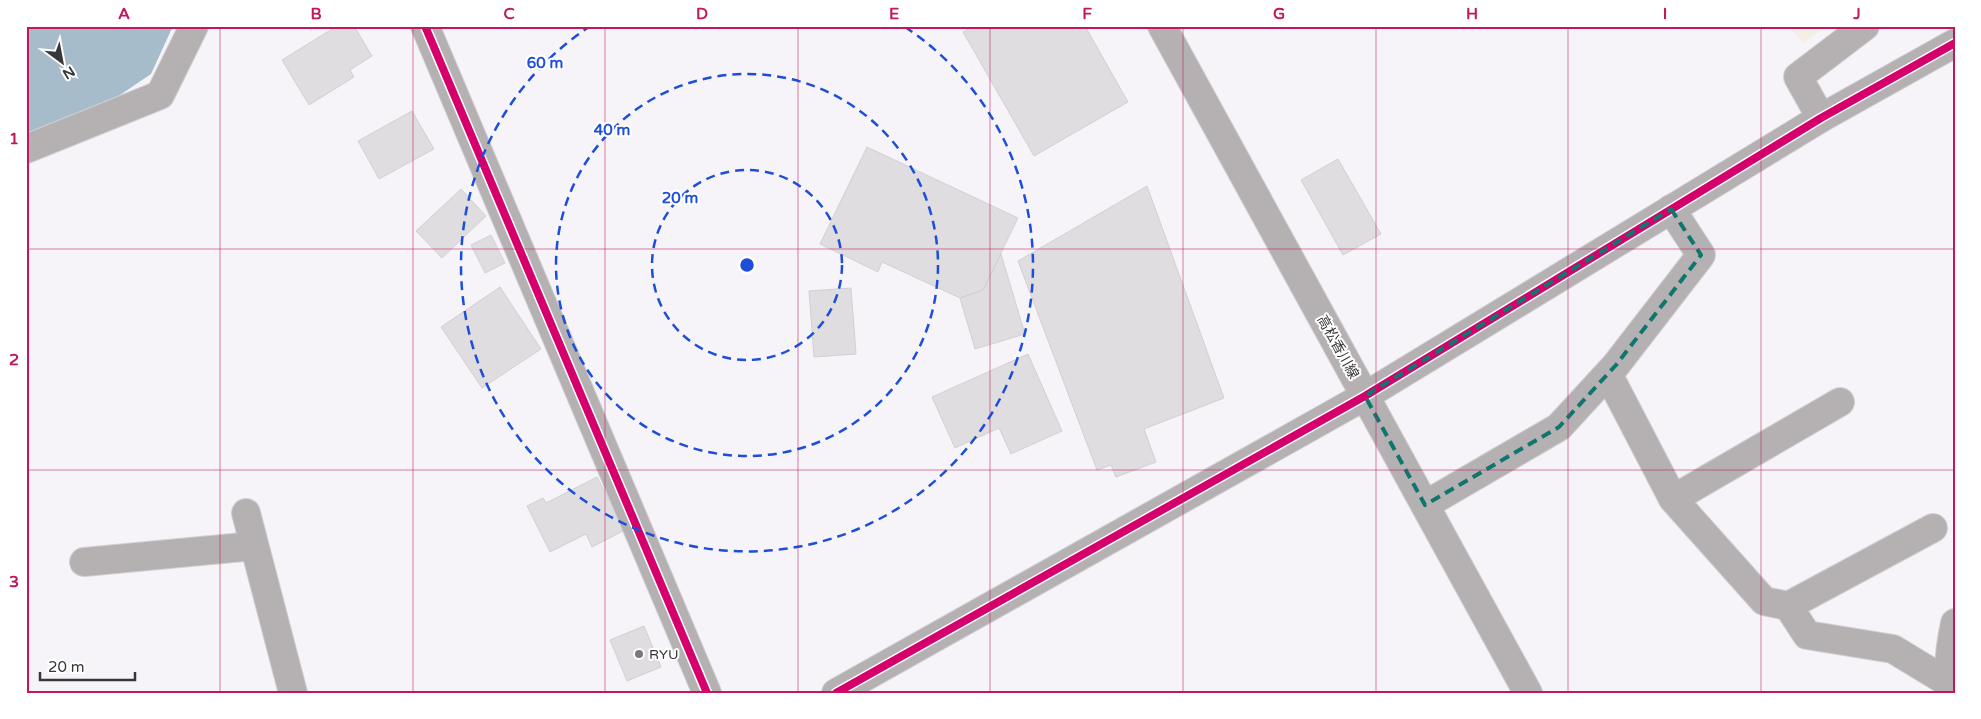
<svg xmlns="http://www.w3.org/2000/svg" width="1981" height="719" viewBox="0 0 1981 719" font-family="'Varela Round','Noto Sans JP',sans-serif">
<rect width="100%" height="100%" fill="#f6f4f9"/>
<path fill="#f4eee5" d="M1789 26H1827L1803 43Z"/>
<path fill="#a6bcca" d="M26 26H173L151 74 117 97 26 134Z"/>
<path fill="#dfdde0" stroke="#d3d0d4" d="M337 26H354L372 56 350 70 354 77 309 105 282 60Z
M974 26H1085L1128 102 1034 156 963 32Z
M412 111 434 149 379 179 358 141Z
M867 147 1018 218 983 290 960 298 882 262 878 272 820 244Z
M1338 159 1381 234 1343 255 1301 180Z
M1147 186 1224 398 1144 429 1156 462 1116 477 1111 465 1097 470 1018 261Z
M461 189 486 216 442 258 416 231Z
M491 235 505 263 485 273 471 245Z
M1001 254 1025 334 975 349 960 298 983 290Z
M500 287 541 349 482 388 441 327Z
M851 288 856 354 814 357 809 291Z
M1028 354 1062 431 1011 454 999 428 955 448 932 397Z
M597 477 625 530 592 547 586 534 550 552 527 506 543 498 546 503Z
M644 626 661 667 627 681 610 640Z"/>
<g fill="none" stroke-linecap="round" stroke-linejoin="round">
<defs>
<path id="street" d="M425 26 707 693
M1821 118 1798 77 1865 26
M26 149 160 95 194 26
M1608 374 1673 499 1764 601 1788 606 1933 528
M1673 499 1840 402
M1425 505 1559 427 1616 365 1701 255 1671 209
M246 513 293 693
M84 562 254 546
M1788 606 1807 635 1893 649 1949 683
M836 693 1365 396
M1951 693C1947 670 1950 646 1955 623"/>
<path id="secondary" d="M1162 26 1528 693
M1365 396 1821 118 1955 43"/>
</defs>
<use href="#street" stroke="#d0cfd2" stroke-width="30"/>
<use href="#secondary" stroke="#d0cfd2" stroke-width="30"/>
<use href="#street" stroke="#b5b1b2" stroke-width="28"/>
<use href="#secondary" stroke="#b5b0b2" stroke-width="28"/>
<defs>
<path id="cycleway" d="M425 26 707 693
M836 693 1365 396 1821 118 1955 43"/>
</defs>
<use href="#cycleway" stroke="#fff" stroke-width="11"/>
<use href="#cycleway" stroke="#d6006c" stroke-width="8"/>
</g>
<path fill="none" stroke="#0f766e" stroke-width="4" stroke-dasharray="10 6" stroke-linejoin="round" d="M1671 209 1701 255 1616 365 1559 427 1425 505 1365 396Z"/>
<path fill="none" stroke="#c2185b" stroke-width="1" stroke-opacity="0.55" d="M220 26V693M413 26V693M605 26V693M798 26V693M990 26V693M1183 26V693M1376 26V693M1568 26V693M1761 26V693M26 249H1955M26 470H1955"/>
<g fill="none" stroke="#1d4ed8" stroke-width="2.5" stroke-dasharray="9 6">
<circle cx="747" cy="265" r="95"/>
<circle cx="747" cy="265" r="191"/>
<path d="M905 27A286 286 0 1 1 589 27"/>
</g>
<circle fill="#7a787c" stroke="#fff" stroke-width="2" cx="639" cy="654" r="5"/>
<g text-anchor="middle" dominant-baseline="central" stroke-width="4" stroke-linejoin="round" paint-order="stroke">
<g font-size="14" fill="#373639" stroke="#fff">
<text transform="translate(1338 347) rotate(61)">高松香川線</text>
</g>
<g font-size="14" fill="#373639" stroke="#fff" text-anchor="start">
<text x="649" y="654">RYU</text>
</g>
</g>
<circle cx="747" cy="265" r="8" fill="#1d4ed8" stroke="#fff" stroke-width="2.5"/>
<g font-size="15" text-anchor="middle" font-weight="bold" fill="#1d4ed8" stroke="#fff" stroke-width="4" stroke-linejoin="round" paint-order="stroke">
<text x="545" y="68">60 m</text>
<text x="612" y="135">40 m</text>
<text x="680" y="203">20 m</text>
</g>
<rect width="1981" height="719" fill="none" stroke="#ffffff" stroke-width="55"/>
<g transform="translate(62 62) rotate(148)" stroke="#ffffff" stroke-width="4" paint-order="stroke">
<path d="M0-4L9 19L0 12L-9 19Z" fill="#373639"/>
<text y="-8" font-size="14" font-weight="bold" text-anchor="middle" fill="#373639">N</text>
</g>
<path d="M40 672v8h95v-8" fill="none" stroke="#373639" stroke-width="2.5"/>
<text x="48" y="672" font-size="15" fill="#373639" stroke="#ffffff" stroke-width="4" paint-order="stroke">20 m</text>
<rect x="28" y="28" width="1926" height="664" fill="none" stroke="#c2185b" stroke-width="2"/>
<g font-size="16" text-anchor="middle" font-weight="bold" fill="#c2185b">
<text x="124" y="19">A</text>
<text x="316" y="19">B</text>
<text x="509" y="19">C</text>
<text x="702" y="19">D</text>
<text x="894" y="19">E</text>
<text x="1087" y="19">F</text>
<text x="1279" y="19">G</text>
<text x="1472" y="19">H</text>
<text x="1665" y="19">I</text>
<text x="1857" y="19">J</text>
<text x="14" y="144">1</text>
<text x="14" y="365">2</text>
<text x="14" y="587">3</text>
</g>
</svg>
